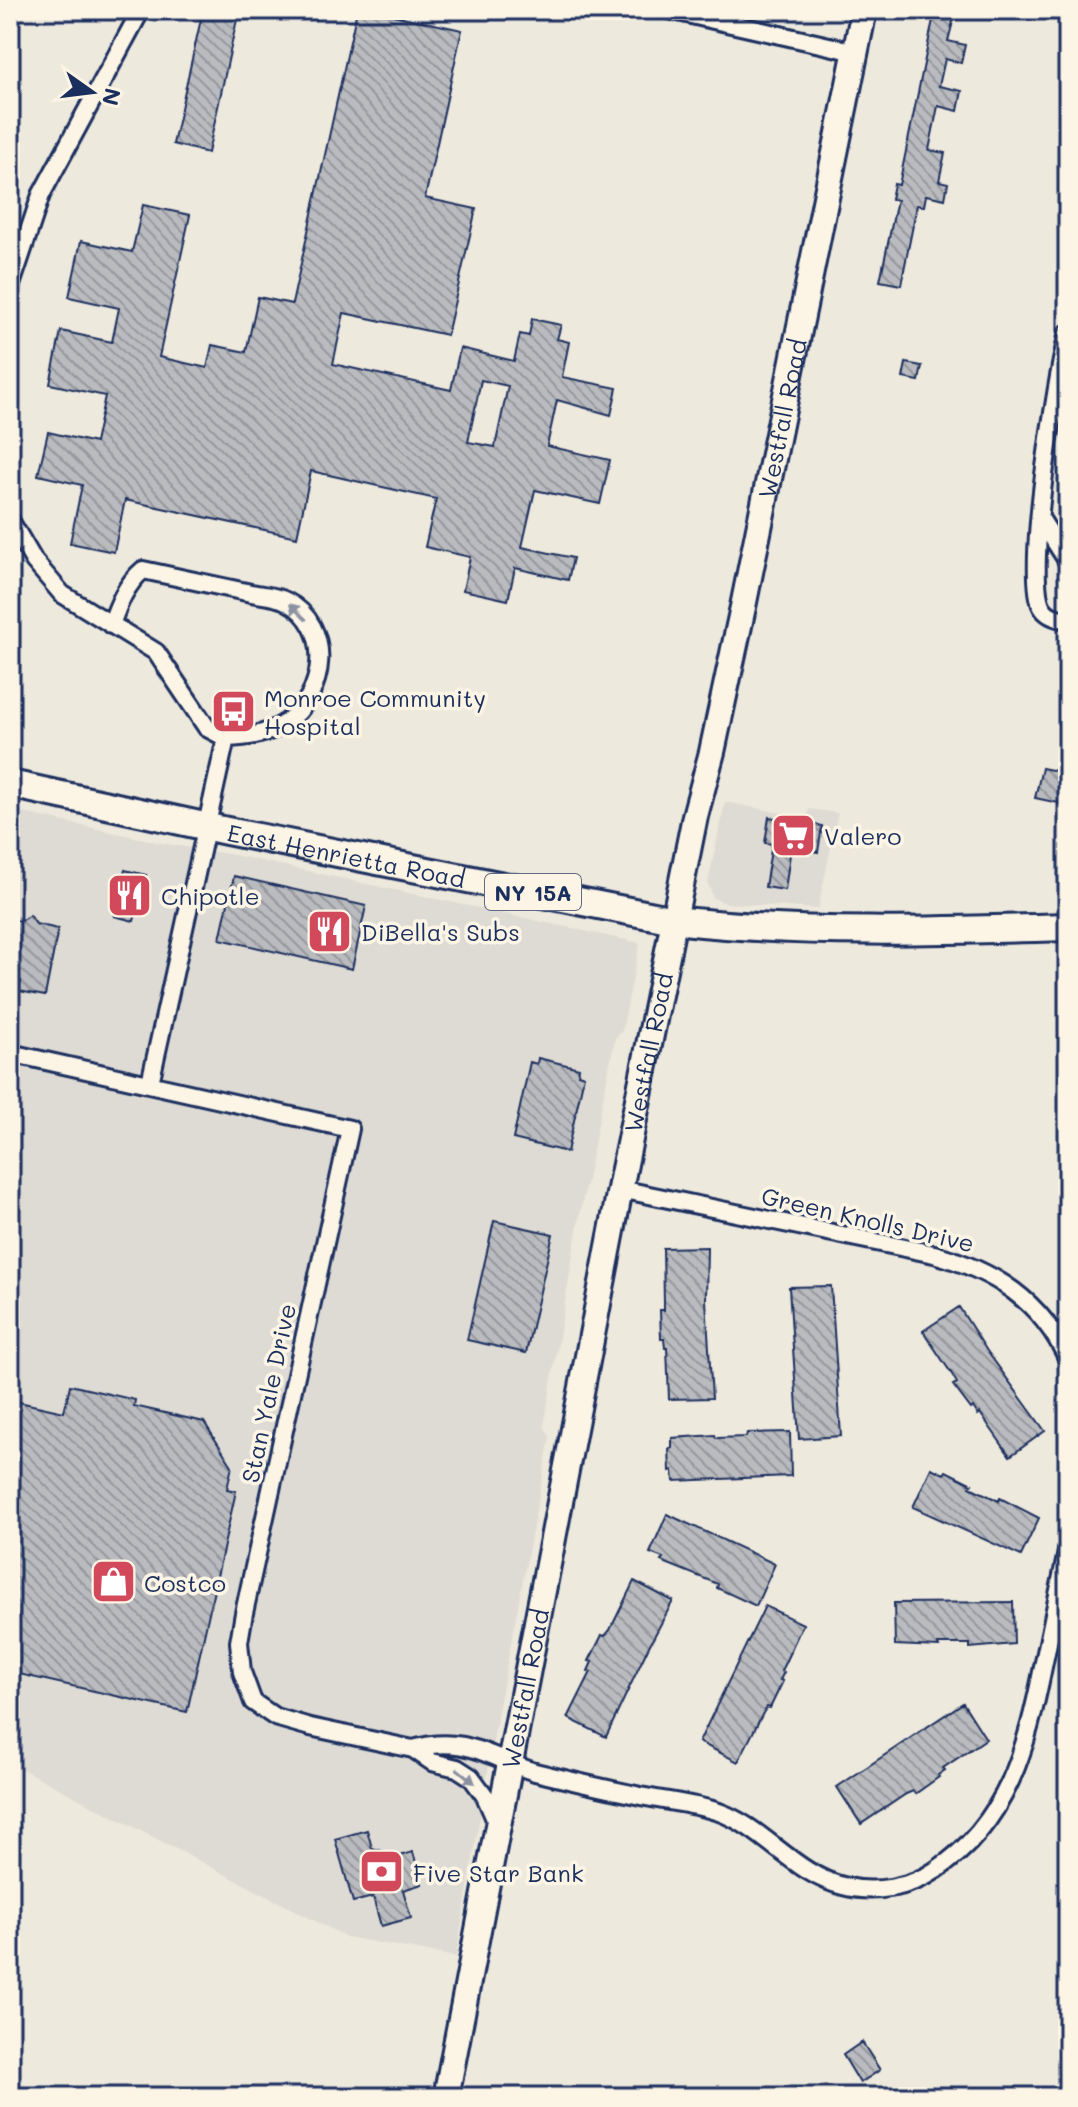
<svg xmlns="http://www.w3.org/2000/svg" width="1078" height="2107" viewBox="0 0 1078 2107" font-family="Mali,sans-serif">
<defs>
<pattern id="building-back-hatch" width="6" height="6" patternUnits="userSpaceOnUse" patternTransform="scale(2)"><rect width="6" height="6" fill="#babbbe"/><path d="M-1 5l2 2M0 0l6 6M5-1l2 2" fill="none" stroke="#96989e"/></pattern>
</defs>
<rect width="100%" height="100%" fill="#eee9dd"/>
<filter id="ink" filterUnits="userSpaceOnUse"><feTurbulence type="fractalNoise" baseFrequency=".0125" numOctaves="2"/><feDisplacementMap in="SourceGraphic" scale="16" xChannelSelector="R" yChannelSelector="G"/><feConvolveMatrix kernelMatrix="1 2 1 2 8 2 1 2 1" color-interpolation-filters="sRGB"/></filter>
<g filter="url(#ink)">
<path fill="#dedbd4" d="M725 802 807 818 809 809 838 813 818 909 725 903 713 898 708 883Z
M10 810 167 844 234 855 640 943 622 1031 615 1038 578 1225 544 1426 550 1437 498 1712 456 1957 346 1937 10 1763Z"/>
<path fill="url(#building-back-hatch)" stroke="#1b2f5e" stroke-width="2" fill-rule="evenodd" d="M203 10H239L208 153 173 144Z
M357 10H370L462 30 425 198 476 209 447 335 344 313 333 364 451 390 460 348 514 361 520 334 529 336 532 319 561 325 557 339 569 342 562 377 617 388 611 415 557 400 547 446 610 460 600 504 535 490 522 547 573 558 568 580 515 568 508 600 463 590 470 557 425 547 436 499 311 471 297 537 125 500 114 552 70 543 82 485 38 475 48 432 95 443 105 396 50 384 61 331 112 342 119 308 69 297 81 241 132 252 143 205 190 215 159 357 207 368 212 345 246 352 258 297 292 304ZM481 380 508 386 495 447 468 442Z
M935 10H956L948 41 965 45 961 63 945 59 939 86 962 91 958 111 938 106 929 150 945 153 939 181 948 183 945 199 926 195 924 206 917 205 901 285 880 281 897 200 891 199 894 184 899 185Z
M906 363 922 366 919 381 903 378Z
M1042 768 1068 773V805L1035 798Z
M769 817 822 826 818 852 791 847 785 890 765 887 772 844 765 843Z
M125 870 146 875 134 921 114 916Z
M234 876 366 906 352 969 220 939Z
M30 915 36 924 58 929 45 996 19 991 21 981 10 979V919L20 921Z
M538 1058 579 1068 578 1074 584 1076 567 1152 513 1139 530 1062 537 1064Z
M494 1221 553 1234 526 1353 467 1340Z
M707 1247 706 1300 712 1398 669 1399 667 1348H665L664 1339H661L660 1310H664V1302L663 1248Z
M831 1286 841 1436 799 1439 789 1287Z
M959 1307 987 1351 1045 1431 1010 1456 980 1413 978 1415 973 1407 971 1409 953 1385 957 1383 953 1376 923 1331Z
M70 1385 135 1400 134 1406 204 1422 232 1466 227 1489 236 1491 187 1712 10 1672V1400L64 1412Z
M790 1432 791 1476 674 1481 673 1470 670 1471 669 1449 672 1448V1438L715 1435 716 1438 746 1437 747 1433Z
M931 1468 944 1474 946 1471 972 1484 970 1487 999 1501 1000 1498 1039 1518 1021 1556 913 1507Z
M667 1514 775 1564 756 1606 717 1588 718 1584 661 1561 663 1558 650 1553Z
M634 1581 673 1601 648 1648 606 1737 568 1718 591 1672 588 1671 592 1662 589 1661 602 1635 605 1636 610 1630Z
M1013 1602 1014 1644 970 1648V1644H938L939 1647 895 1645 894 1603Z
M765 1606 803 1624 781 1671 784 1672 780 1680 783 1681 770 1708 767 1707 763 1713 738 1762 699 1742Z
M963 1703 986 1739 943 1768 945 1770 938 1775 939 1777 915 1794 913 1791 906 1794 861 1824 837 1787Z
M367 1830 372 1848 399 1856 413 1852 422 1884 403 1890 411 1918 381 1926 373 1897 353 1902 335 1839Z
M862 2042 880 2070 860 2083 843 2055Z"/>
<g fill="none" stroke-linecap="round" stroke-linejoin="round">
<defs>
<path id="street" d="M669 10 856 52
M10 288 41 195 141 10
M1068 333C1057 376 1024 574 1042 607 1047 616 1058 619 1068 620
M1040 518 1068 562
M10 520 34 561 62 594 156 652 207 728 226 738
M111 625C118 605 126 584 143 570 179 578 215 585 251 593 261 595 277 596 286 601 335 626 326 696 285 723 267 735 247 737 226 738
M10 1053 350 1129 244 1613 239 1642 242 1672 253 1702 275 1717 310 1727 413 1749 432 1762 457 1768 471 1777 485 1796 498 1826
M150 1083 226 738
M620 1189 934 1254C994 1271 1041 1300 1068 1360
M413 1749C463 1734 489 1757 535 1772 568 1780 602 1788 636 1795 663 1801 692 1803 719 1812 766 1829 794 1874 843 1886 874 1894 910 1888 936 1870 1008 1823 1027 1746 1043 1667 1051 1627 1060 1587 1068 1547"/>
<g id="secondary">
<path id="s1" d="M446 2097 620 1189 695 816 712 752 743 607 864 10"/>
</g>
<g id="primary">
<path id="s2" d="M10 784 227 831 674 920C805 935 936 931 1068 927"/>
</g>
</defs>
<use href="#street" stroke="#1b2f5e" stroke-width="22"/>
<use href="#secondary" stroke="#1b2f5e" stroke-width="30"/>
<use href="#primary" stroke="#1b2f5e" stroke-width="32"/>
<use href="#street" stroke="#fcf5e5" stroke-width="16"/>
<use href="#secondary" stroke="#fcf5e5" stroke-width="24"/>
<use href="#primary" stroke="#fcf5e5" stroke-width="26"/>
</g>
<defs><path id="oneway-solid" d="M-6-.8H1V-3.2L6.5 0L1 3.2V.8H-6Z" transform="scale(2)"/></defs>
<g fill="#8c92a2">
<use href="#oneway-solid" transform="translate(298 612) rotate(-136)"/>
<use href="#oneway-solid" transform="translate(466 1776) rotate(39)"/>
</g>
</g>
<defs>
<symbol id="bus-square" viewBox="-11 -11 22 22"><rect x="-9" y="-9" width="18" height="18" rx="4" fill="#d1495b" stroke="#fcf5e5"/><path d="M-5-6H5V4H4V6H2V4H-2V6H-4V4H-5ZM-3.5-4V0h7V-4ZM-3.5 1.2v1.5H-2V1.2ZM2 1.2v1.5H3.5V1.2Z" fill="#fff"/></symbol>
<symbol id="supermarket-square" viewBox="-11 -11 22 22"><rect x="-9" y="-9" width="18" height="18" rx="4" fill="#d1495b" stroke="#fcf5e5"/><path d="M-6-5.5h2.5l.6 2H6L4.5 2H-2.5L-4.4-4H-6ZM-1.5 3.2a1.3 1.3 0 1 0 .1 0ZM3 3.2a1.3 1.3 0 1 0 .1 0Z" fill="#fff"/></symbol>
<symbol id="restaurant-square" viewBox="-11 -11 22 22"><rect x="-9" y="-9" width="18" height="18" rx="4" fill="#d1495b" stroke="#fcf5e5"/><path d="M-5-6h1v4h1v-4h1v4h1v-4h1v5L-1.5 .5V6h-2V.5L-5-1ZM5-6V6H3V1.5H1.5Q1.5-4 5-6Z" fill="#fff"/></symbol>
<symbol id="shop-square" viewBox="-11 -11 22 22"><rect x="-9" y="-9" width="18" height="18" rx="4" fill="#d1495b" stroke="#fcf5e5"/><path d="M-5-2.5h2.3a2.7 3.5 0 0 1 5.4 0H5L5.5 6h-11ZM-1.5-2.5h3a1.5 2.3 0 0 0-3 0Z" fill="#fff"/></symbol>
<symbol id="bank-square" viewBox="-11 -11 22 22"><rect x="-9" y="-9" width="18" height="18" rx="4" fill="#d1495b" stroke="#fcf5e5"/><path d="M-6-4H6V4H-6ZM0-2.3a2.3 2.3 0 1 0 0 4.6a2.3 2.3 0 1 0 0-4.6Z" fill="#fff"/></symbol>
</defs>
<g fill-rule="evenodd">
<use href="#bus-square" x="208" y="686" width="51" height="51"/>
<use href="#supermarket-square" x="768" y="810" width="51" height="51"/>
<use href="#restaurant-square" x="104" y="870" width="51" height="51"/>
<use href="#restaurant-square" x="304" y="906" width="51" height="51"/>
<use href="#shop-square" x="88" y="1556" width="51" height="51"/>
<use href="#bank-square" x="356" y="1846" width="51" height="51"/>
</g>
<g text-anchor="middle" dominant-baseline="central" stroke-width="7" stroke-linejoin="round" paint-order="stroke">
<rect fill="#fcf5e5" stroke="#5e6a86" stroke-width="2" x="485" y="874" width="96" height="36" rx="6"/>
<g font-size="22" font-weight="bold" fill="#1b2f5e">
<text x="533" y="892">NY 15A</text>
</g>
<g font-size="24" fill="#1b2f5e" stroke="#fcf5e5">
<text stroke="none"><textPath href="#s1" startOffset="1712">Westfall Road</textPath></text>
<text stroke="none"><textPath href="#s2" startOffset="344">East Henrietta Road</textPath></text>
<text stroke="none"><textPath href="#s1" startOffset="1064">Westfall Road</textPath></text>
<text transform="translate(868 1219) rotate(13)">Green Knolls Drive</text>
<text transform="translate(268 1393) rotate(-78)">Stan Yale Drive</text>
<text stroke="none"><textPath href="#s1" startOffset="416">Westfall Road</textPath></text>
</g>
<g font-size="24" fill="#1b2f5e" stroke="#fcf5e5" text-anchor="start">
<text x="264" y="697">Monroe Community<tspan x="264" dy="28">Hospital</tspan></text>
<text x="824" y="835">Valero</text>
<text x="161" y="895">Chipotle</text>
<text x="361" y="931">DiBella's Subs</text>
<text x="144" y="1582">Costco</text>
<text x="413" y="1872">Five Star Bank</text>
</g>
</g>
<rect width="1078" height="2107" fill="none" stroke="#fcf5e5" stroke-width="40"/>
<rect x="20" y="20" width="1038" height="2067" fill="none" stroke="#1b2f5e" stroke-width="3" filter="url(#ink)"/>
<g transform="translate(92 92) rotate(104)" stroke="#fcf5e5" stroke-width="6" paint-order="stroke">
<path d="M0-6L14 30L0 20L-14 30Z" fill="#1b2f5e"/>
<text y="-12" font-size="22" font-weight="bold" text-anchor="middle" fill="#1b2f5e">N</text>
</g>
</svg>
